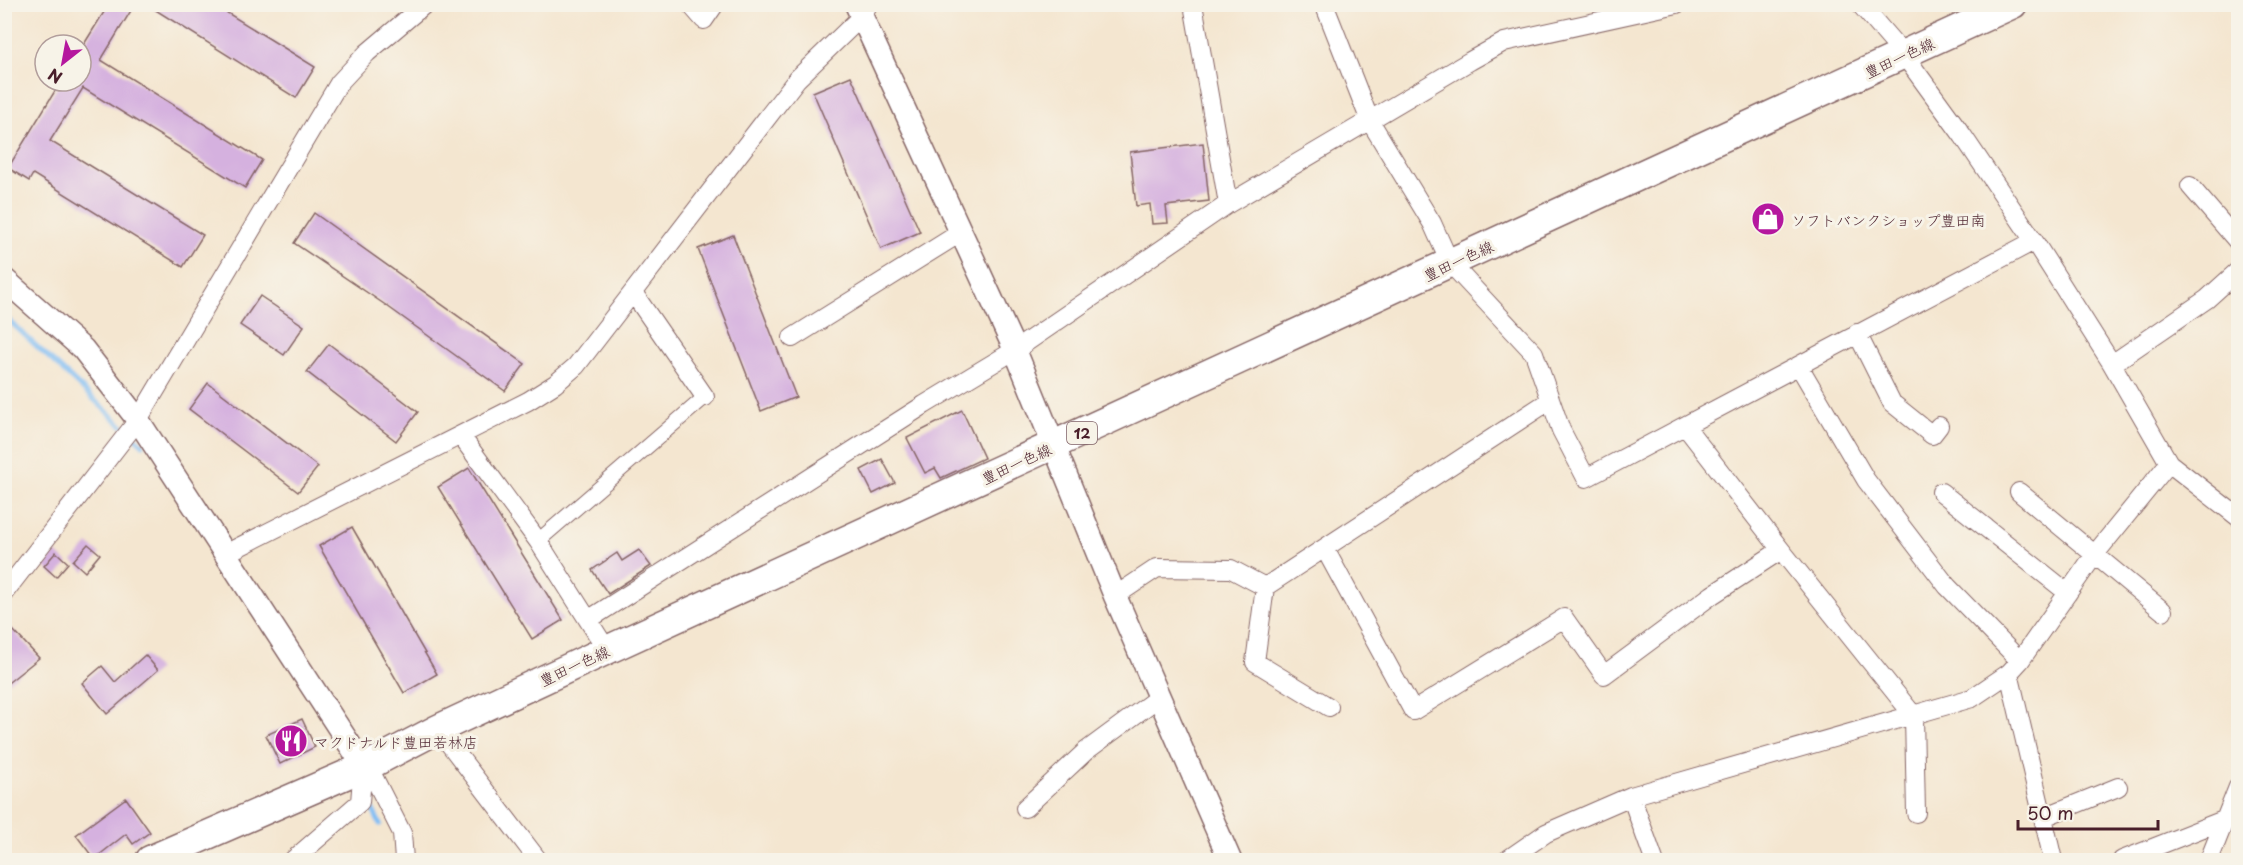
<svg xmlns="http://www.w3.org/2000/svg" width="2243" height="865" viewBox="0 0 2243 865" font-family="'Playpen Sans','Klee One',sans-serif">
<rect width="100%" height="100%" fill="#f7f3e8"/>
<filter id="ink" filterUnits="userSpaceOnUse"><feTurbulence type="fractalNoise" baseFrequency=".0167" numOctaves="2"/><feDisplacementMap in="SourceGraphic" scale="12" xChannelSelector="R" yChannelSelector="G"/><feConvolveMatrix kernelMatrix="1 2 1 2 8 2 1 2 1" color-interpolation-filters="sRGB"/></filter>
<filter id="wash" filterUnits="userSpaceOnUse"><feTurbulence type="fractalNoise" baseFrequency=".008" numOctaves="4" result="noise"/><feDisplacementMap in="SourceGraphic" scale="24" xChannelSelector="R" yChannelSelector="G"/><feGaussianBlur stdDeviation="1.35" result="paint"/><feColorMatrix in="noise" values="0 0 0 0 0 0 0 0 0 0 0 0 0 0 0 0 0 1.4 0 .05"/><feComposite in="paint" operator="in"/></filter>
<g filter="url(#wash)">
<rect width="100%" height="100%" fill="#f4e6d0"/>
<g fill="none" stroke-linecap="round" stroke-linejoin="round">
<path stroke="#81bef4" stroke-width="5" d="M4 316 143 445
M367 799 380 824"/>
</g>
<g id="blocks">
<path fill="#d5b1df" d="M109 4H135L101 60 262 160 245 188 83 88 50 141 203 235 183 267 33 174 29 181 8 168 61 81H81V49Z
M146 4H213L315 67 296 98Z
M851 76 920 232 881 249 813 92Z
M1203 143 1209 201 1166 206 1168 223 1152 224 1150 204 1136 206 1130 152Z
M314 213 525 364 505 391 387 306 294 243Z
M733 235 796 397 761 411 698 249Z
M260 296 304 326 284 355 240 325Z
M329 344 418 412 396 441 307 372Z
M208 383 318 467 298 492 189 409Z
M962 410 984 458 941 478 935 468 925 473 907 438Z
M882 459 895 483 873 494 861 470Z
M469 468 563 620 532 639 438 487Z
M352 527 437 674 404 693 319 546Z
M88 544 100 554 85 572 73 561Z
M639 550 651 566 608 594 592 570 617 553 622 561Z
M56 552 68 563 56 577 44 566Z
M12 629 39 658 4 686V636Z
M145 655 158 670 107 714 82 683 102 666 115 682Z
M302 719 315 747 280 764 266 735Z
M126 798 150 832 133 844 126 834 94 859 76 835Z"/>
</g>
</g>
<g filter="url(#ink)">
<use href="#blocks" fill-opacity="0" stroke="#866565" stroke-width="1.5"/>
<g fill="none" stroke-linecap="round" stroke-linejoin="round">
<defs>
<path id="pedestrian" d="M538 541 705 397"/>
<path id="minor" d="M690 4 704 20 715 4
M1193 4 1228 204
M1324 4 1370 121 1432 223 1450 263 1534 353 1561 430 1586 478 2034 241
M1860 4 1904 55 1963 136 2034 241 2112 364 2169 463 2238 517
M2190 186 2238 242
M634 294 705 397
M1857 333 1892 403 1932 435 1939 426
M792 338 960 233
M2112 364 2207 299 2238 271
M1799 366 1866 480 1947 586 2020 661
M1685 426 1781 550 1914 716 1916 813
M461 436 538 541 607 650
M1941 492 2068 593
M2019 492 2163 611
M1325 549 1413 711 1564 618 1604 675 1712 595 1781 550
M227 553 528 401 555 384 576 366 797 79 861 17 868 5
M1265 587 1549 401
M4 593 138 420 339 83 367 53 425 4
M1115 596 1157 568 1231 569 1265 587 1255 662 1329 707
M588 620 924 405 1015 350 1228 204 1470 61 1504 42 1677 4
M2009 673 2053 860
M438 729 538 860
M367 764 402 833 404 860
M1631 796 1654 860
M1025 808 1086 751 1159 697
M2044 817 2118 787
M293 860 360 802 363 765
M1507 860 1546 833 1631 796 1972 698 2009 673 2020 661 2095 554 2169 463
M2122 860 2226 819
M2209 860 2238 787"/>
<path id="tertiary" d="M856 4 1015 350 1115 596 1230 860
M4 279 83 349 138 420 363 765"/>
<path id="primary" d="M150 860 375 762 438 729 607 650 2013 4"/>
</defs>
<use href="#pedestrian" stroke="#866565" stroke-width="16"/>
<use href="#minor" stroke="#866565" stroke-width="20"/>
<use href="#tertiary" stroke="#866565" stroke-width="25"/>
<use href="#primary" stroke="#866565" stroke-width="31"/>
<use href="#pedestrian" stroke="#fff" stroke-width="14"/>
<use href="#minor" stroke="#fff" stroke-width="18"/>
<use href="#tertiary" stroke="#fff" stroke-width="22"/>
<use href="#primary" stroke="#fff" stroke-width="28"/>
</g>
</g>
<defs>
<symbol id="shop-disc" viewBox="-11 -11 22 22"><circle r="9.5" fill="#b5179e" stroke="#f7f3e8"/><path d="M-5-2.5h2.3a2.7 3.5 0 0 1 5.4 0H5L5.5 6h-11ZM-1.5-2.5h3a1.5 2.3 0 0 0-3 0Z" fill="#fff"/></symbol>
<symbol id="restaurant-disc" viewBox="-11 -11 22 22"><circle r="9.5" fill="#b5179e" stroke="#f7f3e8"/><path d="M-5-6h1v4h1v-4h1v4h1v-4h1v5L-1.5 .5V6h-2V.5L-5-1ZM5-6V6H3V1.5H1.5Q1.5-4 5-6Z" fill="#fff"/></symbol>
</defs>
<g fill-rule="evenodd">
<use href="#shop-disc" x="1749" y="200" width="38" height="38"/>
<use href="#restaurant-disc" x="272" y="722" width="38" height="38"/>
</g>
<g text-anchor="middle" dominant-baseline="central" stroke-width="6" stroke-linejoin="round" paint-order="stroke">
<rect fill="#f7f3e8" stroke="#7e5f64" stroke-width="1.5" x="1067" y="422" width="30" height="22" rx="4.5"/>
<g font-size="14" font-weight="bold" fill="#4a1f2b">
<text x="1082" y="433">12</text>
</g>
<g font-size="15" fill="#4a1f2b" stroke="#f7f3e8">
<text transform="translate(1899 57) rotate(-25)">豊田一色線</text>
<text transform="translate(1458 260) rotate(-25)">豊田一色線</text>
<text transform="translate(1016 463) rotate(-25)">豊田一色線</text>
<text transform="translate(574 665) rotate(-25)">豊田一色線</text>
</g>
<g font-size="15" fill="#4a1f2b" stroke="#f7f3e8" text-anchor="start">
<text x="1791" y="219">ソフトバンクショップ豊田南</text>
<text x="314" y="741">マクドナルド豊田若林店</text>
</g>
</g>
<rect width="2243" height="865" fill="none" stroke="#f7f3e8" stroke-width="24"/>
<g transform="translate(63 63) rotate(211)"><circle r="28" fill="#f7f3e8" stroke="#b29e9c" stroke-width="1.5"/>
<path d="M0-4.5L10 22L0 15L-10 22Z" fill="#b5179e"/>
<text y="-9" font-size="16" font-weight="bold" text-anchor="middle" fill="#4a1f2b">N</text>
</g>
<path d="M2018 820v9h140v-9" fill="none" stroke="#4a1f2b" stroke-width="3"/>
<text x="2027" y="820" font-size="18" fill="#4a1f2b" stroke="#f7f3e8" stroke-width="4.5" paint-order="stroke">50 m</text>
</svg>
